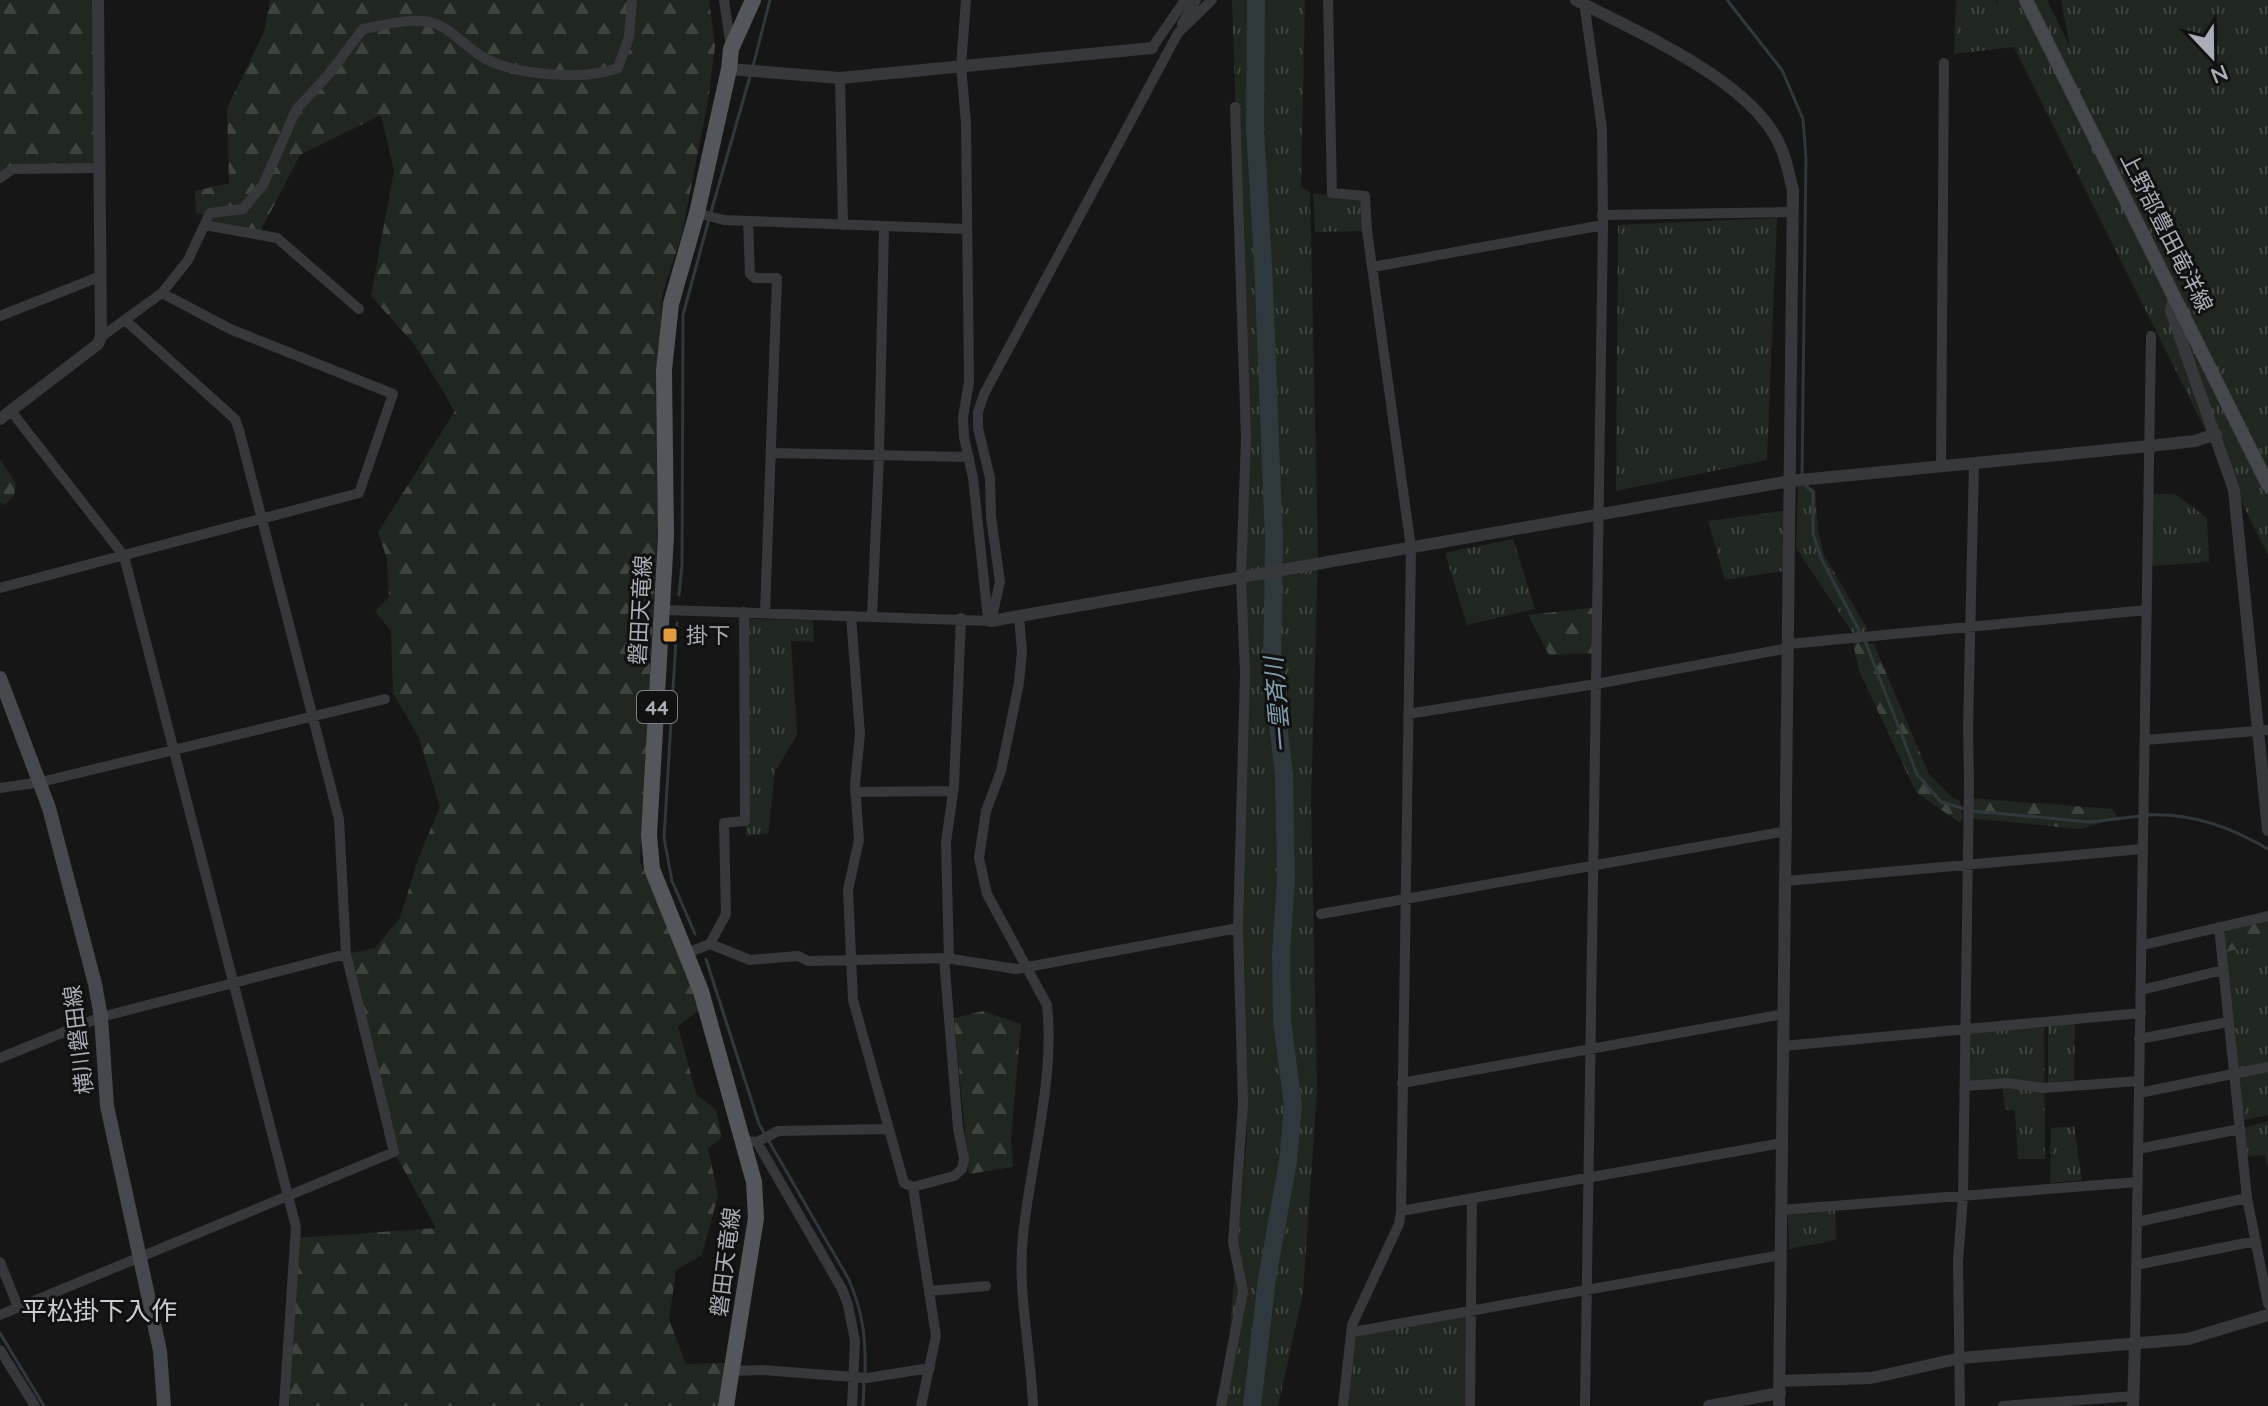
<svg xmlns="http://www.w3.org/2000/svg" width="2268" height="1406" viewBox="0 0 2268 1406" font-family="Quicksand,'Noto Sans JP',sans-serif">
<defs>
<pattern id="grass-tufts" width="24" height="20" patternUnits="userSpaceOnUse" patternTransform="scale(2)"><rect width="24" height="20" fill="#202720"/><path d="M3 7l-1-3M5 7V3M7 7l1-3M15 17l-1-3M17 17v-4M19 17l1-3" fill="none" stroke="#3e443e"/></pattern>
<pattern id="forest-firs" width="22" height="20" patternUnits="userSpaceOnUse" patternTransform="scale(2)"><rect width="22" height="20" fill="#202720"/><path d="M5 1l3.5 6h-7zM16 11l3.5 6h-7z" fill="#3e443e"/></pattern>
</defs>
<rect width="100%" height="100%" fill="#161617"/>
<path fill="url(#grass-tufts)" d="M1232 0H1305L1301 187 1310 192 1318 553 1311 800 1317 1092 1303 1293 1278 1406H1223L1247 1135 1240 851 1242 548 1240 237Z
M1956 0H1995L1998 6 1997 0H2047L2070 47 2061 0H2268V555L2014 47 1954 54Z
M1313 194 1365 196 1367 231 1315 232Z
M1777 218 1767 460 1616 491 1618 225Z
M1798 485 1815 489 1818 530 1824 555 1867 628 1865 632 1856 638 1796 548Z
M2149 494H2175L2207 518 2209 562 2152 566Z
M1790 510V570L1725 580 1708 521Z
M1513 539 1535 609 1467 625 1445 553Z
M749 619 813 620 814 642 791 641 797 735 775 771 768 834 746 836Z
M2268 942V1115L2239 1121 2221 953Z
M2075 1023 2074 1080 2048 1083V1025Z
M2044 1027 2045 1159H2018L2015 1111 2005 1109 2002 1083 1965 1086 1966 1032Z
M2268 1121V1168L2264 1155 2243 1157 2240 1129Z
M2074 1126 2082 1180 2050 1183 2051 1128Z
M1835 1209 1836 1240 1789 1249 1788 1213Z
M1472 1311 1465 1406H1348L1351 1337Z"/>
<path fill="url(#forest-firs)" d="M0 0H98L94 168 61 164 0 176Z
M270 0H709L715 46 709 95 682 234 662 295 658 388V521L640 862 675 940 701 1009 678 1026 696 1094 716 1110 722 1138 708 1148 718 1195 702 1255 676 1270 669 1320 686 1364 727 1363 719 1406H290L291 1297 298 1238 436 1228 394 1152 346 954 375 948 400 918 418 859 440 807 419 738 393 693 391 631 375 611 389 597 387 559 378 532 455 411 414 344 371 296 394 170 381 115 300 155 259 234 205 225 209 216 196 213 195 191 229 183 227 108 264 32Z
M0 459 16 483 14 495 5 505 0 503Z
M1597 607V653L1549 655 1528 615Z
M1853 642 1874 644 1929 774 1953 798 1960 801 1963 818 1960 823 1916 792 1859 671Z
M1969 798 2112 809 2118 818 2080 829 1968 818Z
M2268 918V942L2221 953 2219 927Z
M983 1011 1021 1024 1011 1138 1013 1167 969 1174 954 1018Z"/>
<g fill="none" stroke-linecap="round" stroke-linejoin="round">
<path stroke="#2f383c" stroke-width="3" d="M1727 0 1782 70 1803 119 1806 158 1802 474
M753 66 770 0
M711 212 751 73
M1805 485 1813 492V534L1822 560 1861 634
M679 595 682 565 683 315 709 219
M677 623 664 838 672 881 695 934
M1865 641 1917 774 1941 802 1965 809
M1972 811 2090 822 2140 816
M2147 815C2191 812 2231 827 2268 849
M706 959 759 1124 848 1278C863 1311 866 1338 865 1374
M0 1333 44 1406
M863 1406 864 1382"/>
<path stroke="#2f383c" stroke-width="18" d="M1252 1406 1267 1279 1288 1161 1293 1105 1282 1021 1281 953 1286 879 1284 775 1272 673 1274 541 1263 262 1255 129 1256 0"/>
<path stroke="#37383c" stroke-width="10" d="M724 0 731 47
M966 0 961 66 966 123 969 382 963 417 964 437 973 478 988 619
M1328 0 1332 193 1365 196 1367 231 1411 548 1401 1211 1399 1224 1352 1325 1343 1406
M1584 2 1602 129 1603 225 1585 1406
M1182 24 1196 0
M1152 48 1185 0
M840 78 843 225
M0 178 13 169 100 168
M697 213 724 220 966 229
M1602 215 1792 212
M748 221 750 274 755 278H777L765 613
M205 225 277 238 359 309
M1373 267 1603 225
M0 316 101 276
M101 337 162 293 188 260 210 213 243 209 263 185 296 110 328 75 363 29C384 25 408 18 430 22 451 27 467 49 486 59 517 75 585 81 618 68L629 37 632 0
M11 411 124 556 296 1227 284 1406
M771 453 969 457
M1941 467 1944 63
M0 588 359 493 393 394 230 329 162 293
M664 610 991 621 1000 582 991 517 990 478 978 428V412L984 394 1178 33 1212 0
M851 616 860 734 855 784 859 840 848 890 853 1000 904 1183 913 1187 936 1336 921 1406
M872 616 879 457 884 227
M1019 617 1022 651 1019 683 1001 771 986 811 979 858 987 894 1047 1005C1055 1081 1031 1159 1023 1235 1017 1293 1031 1349 1033 1406
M1789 644 2147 610
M1408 714 1596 684 1789 648
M2145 740 2268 730
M0 788 41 782 385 699
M855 792 953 791
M1787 881 2142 849
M1321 914 1787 831
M2219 927 2247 1198 2268 1304
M710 944 750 960 798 956 808 961 946 958 1016 969 1238 928
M2143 945 2268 916
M687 953 710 944 726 914 724 823 745 821 744 612
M949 959 946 842 954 786 961 618
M2141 990 2223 970
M2139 1039 2228 1022
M1783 1046 2141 1013
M0 1058 101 1017 346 954
M1402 1083 1784 1014
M1965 1086 2008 1083 2043 1088 2139 1081
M2139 1093 2268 1067
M745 1141 757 1142 842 1289 848 1305 855 1341 852 1406
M757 1142 778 1131 888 1129
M2138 1149 2240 1129
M913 1187 954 1176 962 1169 964 1159 958 1128 944 958
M1781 1210 2138 1182
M1401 1211 1782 1143
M2137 1222 2247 1198
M0 1262 18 1307
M2136 1265 2256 1241
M930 1291 986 1286
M0 1315 394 1152 346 954 339 819 239 430 235 419 125 320
M1353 1332 1781 1255
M2135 1344 2151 336
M0 1350 35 1406
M731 1371 762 1370 867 1378 930 1368
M1221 1406 1243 1291 1233 1242 1243 1104 1238 928 1245 674 1241 577 1246 438 1235 107
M1470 1406 1472 1199
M1960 1406 1958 1261 1963 1196 1969 783 1968 728 1974 464
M2003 1406 2134 1396"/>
<path stroke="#37383c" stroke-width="12" d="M1576 0C1638 33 1754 81 1781 148 1787 161 1789 176 1793 190L1779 1406
M729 69 840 78 1152 48
M2174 297 2171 311 2234 490 2268 830
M0 419 98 344 101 337 98 0
M991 621 1790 481 2149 446 2195 441 2216 434
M1779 1381 1871 1378 1961 1358 2188 1339 2268 1315
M1709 1406 1780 1393
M2133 1406 2135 1344"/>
<path stroke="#45484c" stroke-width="14" d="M2026 0 2268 485
M0 678 49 808 95 984 101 1017 107 1106 160 1351 164 1406"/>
<path stroke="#53565b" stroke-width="16" d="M726 1406 756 1218 754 1182 701 991 652 869 649 835 666 536 664 370 671 304 697 213 729 69 731 49 753 0"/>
</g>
<rect fill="#e39b42" stroke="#111112" stroke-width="3" x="662" y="627" width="16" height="16" rx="4"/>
<g text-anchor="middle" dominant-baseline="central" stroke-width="6" stroke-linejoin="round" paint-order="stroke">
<rect fill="#111112" stroke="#7b7f85" stroke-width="2" x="637" y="691" width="40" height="32" rx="6"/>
<g font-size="20" font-weight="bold" fill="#a9aeb6">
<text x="657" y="707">44</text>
</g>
<g font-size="22" fill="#a9aeb6" stroke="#111112">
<text transform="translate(2167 232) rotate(63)">上野部豊田竜洋線</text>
<text transform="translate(640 610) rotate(-87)">磐田天竜線</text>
<text transform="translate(78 1040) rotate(-97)">横川磐田線</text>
<text transform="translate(725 1262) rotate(-83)">磐田天竜線</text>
</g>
<g font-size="22" fill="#a9aeb6" stroke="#111112" text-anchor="start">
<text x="686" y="635">掛下</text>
</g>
<g font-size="24" font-style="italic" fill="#829faf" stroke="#111112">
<text transform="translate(1277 705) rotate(-95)">一雲斉川</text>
</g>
<g font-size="26" fill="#c9cdd3" stroke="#111112">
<text x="99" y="1310">平松掛下入作</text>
</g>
</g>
<g transform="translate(2212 56) rotate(158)" stroke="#111112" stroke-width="6" paint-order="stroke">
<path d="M0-6L14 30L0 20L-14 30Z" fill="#a9aeb6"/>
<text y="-12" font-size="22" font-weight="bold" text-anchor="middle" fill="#a9aeb6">N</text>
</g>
</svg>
